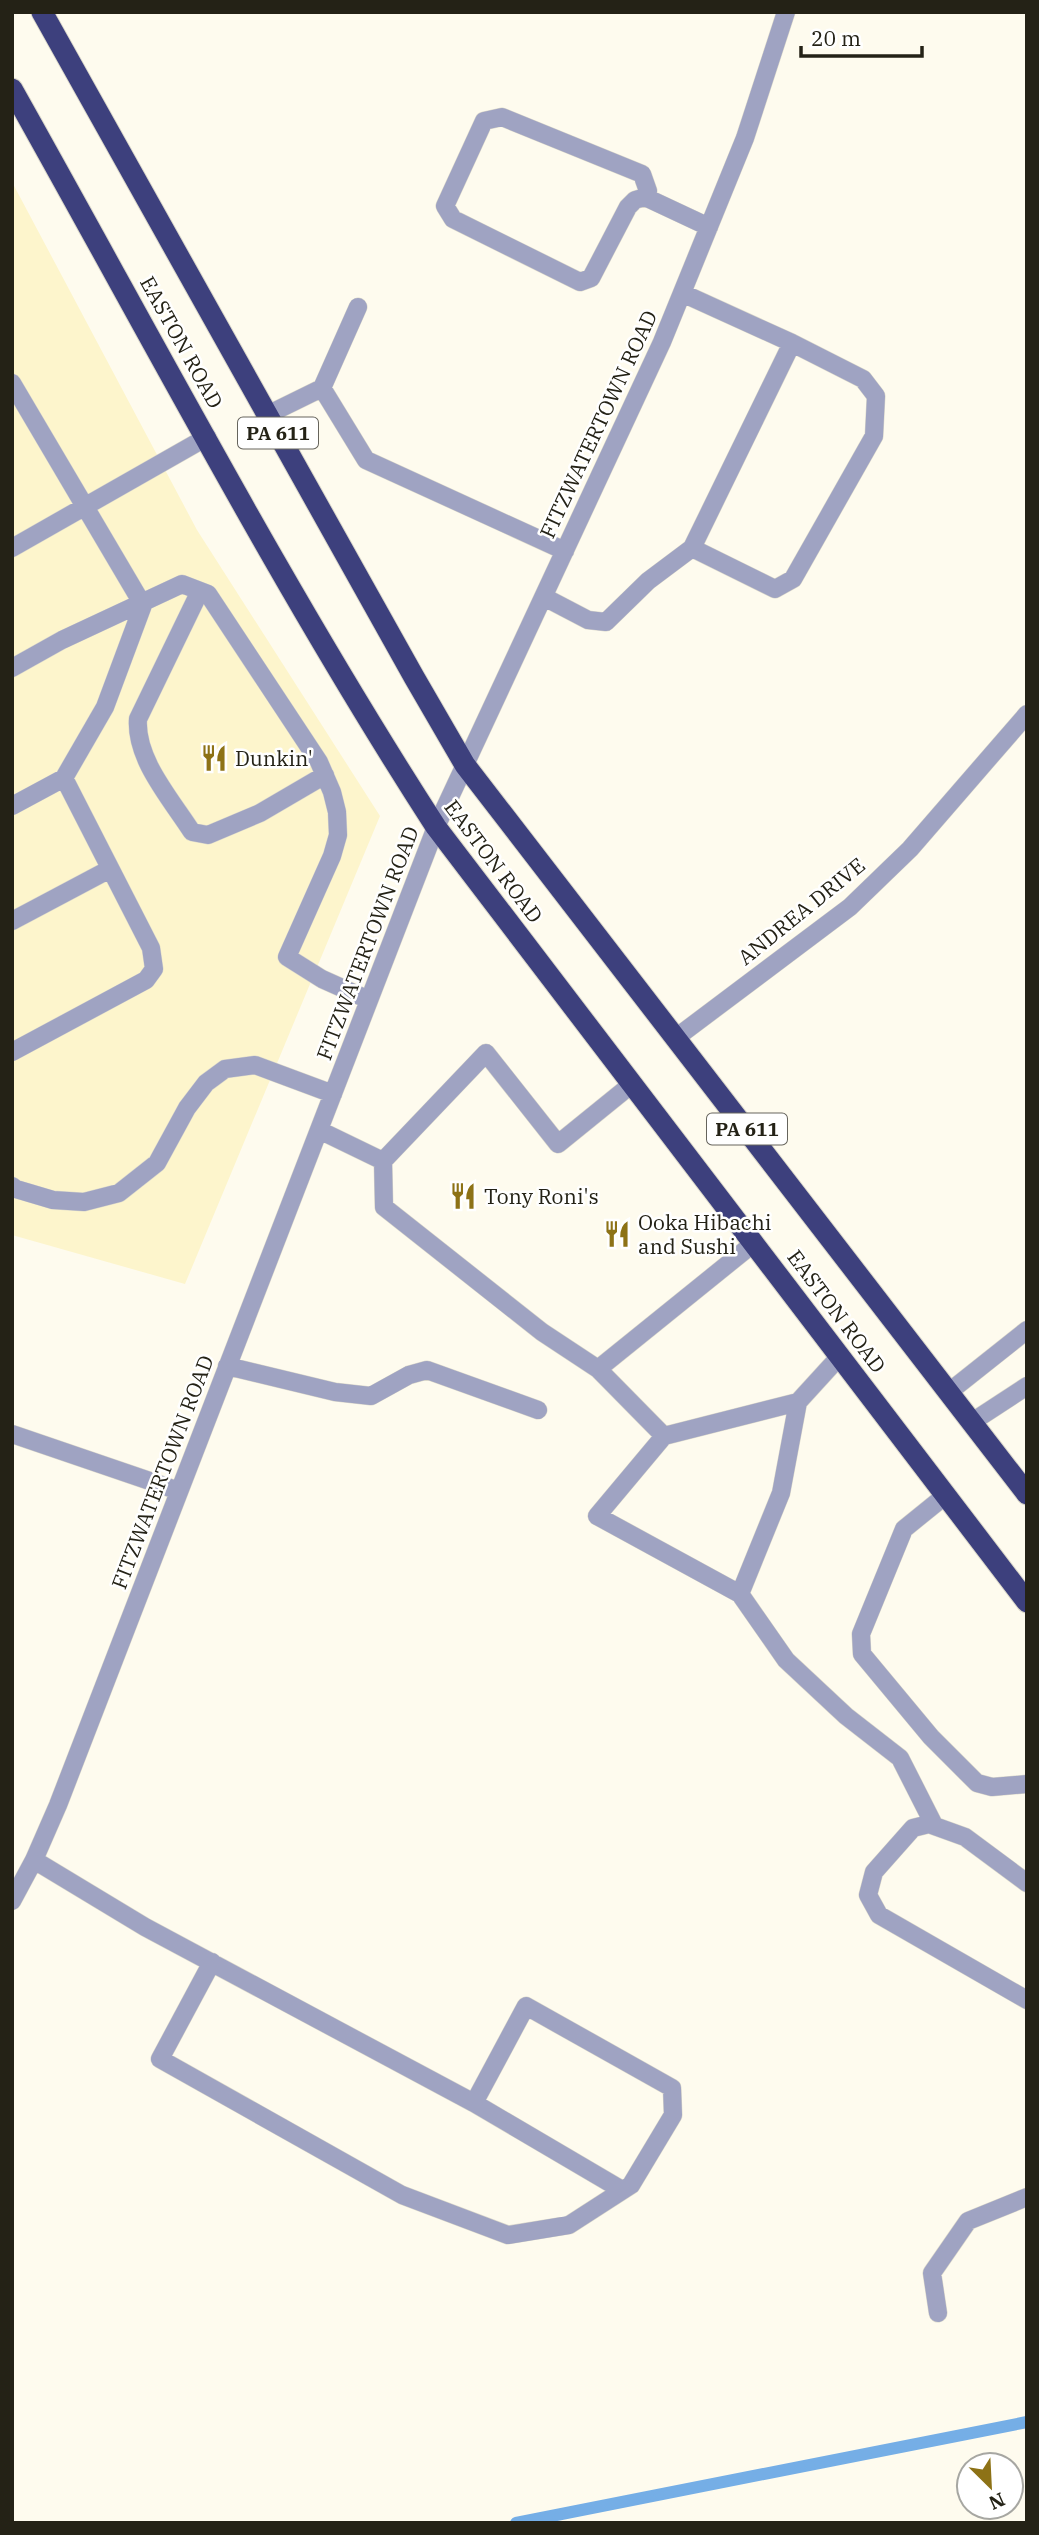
<svg xmlns="http://www.w3.org/2000/svg" width="1039" height="2535" viewBox="0 0 1039 2535" font-family="'IBM Plex Serif',serif">
<rect width="100%" height="100%" fill="#fefbee"/>
<path fill="#fdf5cc" d="M12 182 197 530 380 816 185 1284 12 1235Z"/>
<g fill="none" stroke-linecap="round" stroke-linejoin="round">
<path stroke="#75aee6" stroke-width="12" d="M516 2523 1027 2422"/>
<defs>
<path id="minor" d="M645 197 648 191 642 174 502 117 484 121 445 206 453 219 580 282 591 278 628 207 635 200 645 197 709 227
M682 293 792 343 863 379 876 396 874 436 793 579 775 589 692 548
M12 383 143 605
M322 388 358 307
M267 415 322 388 366 460 565 551
M12 548 207 437
M200 591 138 719C135 759 171 799 192 832L208 835 260 813 325 775
M544 597 588 620 606 622 648 581 692 548 792 343
M12 668 62 640 182 584 208 594 319 762 332 792 337 812 338 835 332 856 287 957 322 979 369 1000
M12 806 64 778
M12 921 110 869
M677 1037 850 907 910 849 1027 714
M12 1052 146 980 154 969 151 948 64 778 105 707 143 605
M319 1130 383 1161 486 1053 558 1144 632 1084
M383 1161 384 1207 542 1332 598 1369 754 1243
M12 1186 16 1189 53 1200 84 1202 119 1193 157 1163 187 1108 206 1083 225 1069 255 1065 333 1094
M227 1366 335 1392 371 1396 409 1375 427 1370 538 1410
M598 1369 664 1436 597 1516 740 1594 781 1493 798 1402 840 1356
M949 1392 1027 1330
M972 1422 1027 1386
M12 1434 179 1491
M664 1436 798 1402
M946 1495 904 1529 861 1634 862 1654 931 1737 977 1783 992 1787 1027 1784
M740 1594 786 1660 846 1716 900 1758 934 1825
M34 1860 145 1927 474 2103 526 2006 672 2088 673 2115 631 2185 569 2225 508 2235 402 2195 160 2059 212 1962
M1027 1883 965 1837 929 1824 913 1828 874 1872 868 1895 879 1915 1027 2000
M12 1901 34 1860 58 1805 436 827 662 342 745 138 786 12
M474 2103 622 2190
M938 2313 932 2273 968 2221 1027 2197"/>
<path id="highway" d="M42 12 414 677 465 765 1027 1494
M12 89C151 336 282 589 436 827L1027 1602"/>
</defs>
<use href="#minor" stroke="#dbd8cb" stroke-width="19"/>
<use href="#highway" stroke="#dbd8cb" stroke-width="23"/>
<use href="#minor" stroke="#9fa3c2" stroke-width="18"/>
<use href="#highway" stroke="#3d407d" stroke-width="21"/>
</g>
<defs>
<symbol id="restaurant-bare" viewBox="-9 -9 18 18"><path d="M-5-6h1v4h1v-4h1v4h1v-4h1v5L-1.5 .5V6h-2V.5L-5-1ZM5-6V6H3V1.5H1.5Q1.5-4 5-6Z" fill="#8d7216" stroke="#fff" stroke-width="2.5" paint-order="stroke"/></symbol>
</defs>
<g fill-rule="evenodd">
<use href="#restaurant-bare" x="195" y="739" width="38" height="38"/>
<use href="#restaurant-bare" x="444" y="1177" width="38" height="38"/>
<use href="#restaurant-bare" x="598" y="1215" width="38" height="38"/>
</g>
<g text-anchor="middle" dominant-baseline="central" stroke-width="5" stroke-linejoin="round" paint-order="stroke">
<g fill="#fff" stroke="#66645c" stroke-width="2">
<rect x="238" y="417.5" width="80" height="31" rx="5"/>
<rect x="707" y="1113.5" width="80" height="31" rx="5"/>
</g>
<g font-size="19" font-weight="bold" fill="#242216">
<text x="278" y="433">PA 611</text>
<text x="747" y="1129">PA 611</text>
</g>
<g font-size="21" fill="#242216" stroke="#fff">
<text transform="translate(182 342) rotate(61)">EASTON ROAD</text>
<text transform="translate(598 424) rotate(-65)">FITZWATERTOWN ROAD</text>
<text transform="translate(494 861) rotate(53)">EASTON ROAD</text>
<text transform="translate(801 911) rotate(-39)">ANDREA DRIVE</text>
<text transform="translate(367 943) rotate(-69)">FITZWATERTOWN ROAD</text>
<text transform="translate(837 1311) rotate(53)">EASTON ROAD</text>
<text transform="translate(162 1472) rotate(-69)">FITZWATERTOWN ROAD</text>
</g>
<g font-size="21" fill="#242216" stroke="#fff" text-anchor="start">
<text x="235" y="758">Dunkin'</text>
<text x="484" y="1196">Tony Roni's</text>
<text x="638" y="1222">Ooka Hibachi<tspan x="638" dy="24">and Sushi</tspan></text>
</g>
</g>
<rect width="1039" height="2535" fill="none" stroke="#242216" stroke-width="28"/>
<g transform="translate(990 2486) rotate(156)"><circle r="33" fill="#ffffff" stroke="#a7a7a2" stroke-width="2"/>
<path d="M0-5L12 26L0 18L-12 26Z" fill="#8d7216"/>
<text y="-10" font-size="19" font-weight="bold" text-anchor="middle" fill="#242216">N</text>
</g>
<path d="M801 46v10h121v-10" fill="none" stroke="#242216" stroke-width="3.5"/>
<text x="811" y="46" font-size="21" fill="#242216" stroke="#ffffff" stroke-width="5" paint-order="stroke">20 m</text>
</svg>
